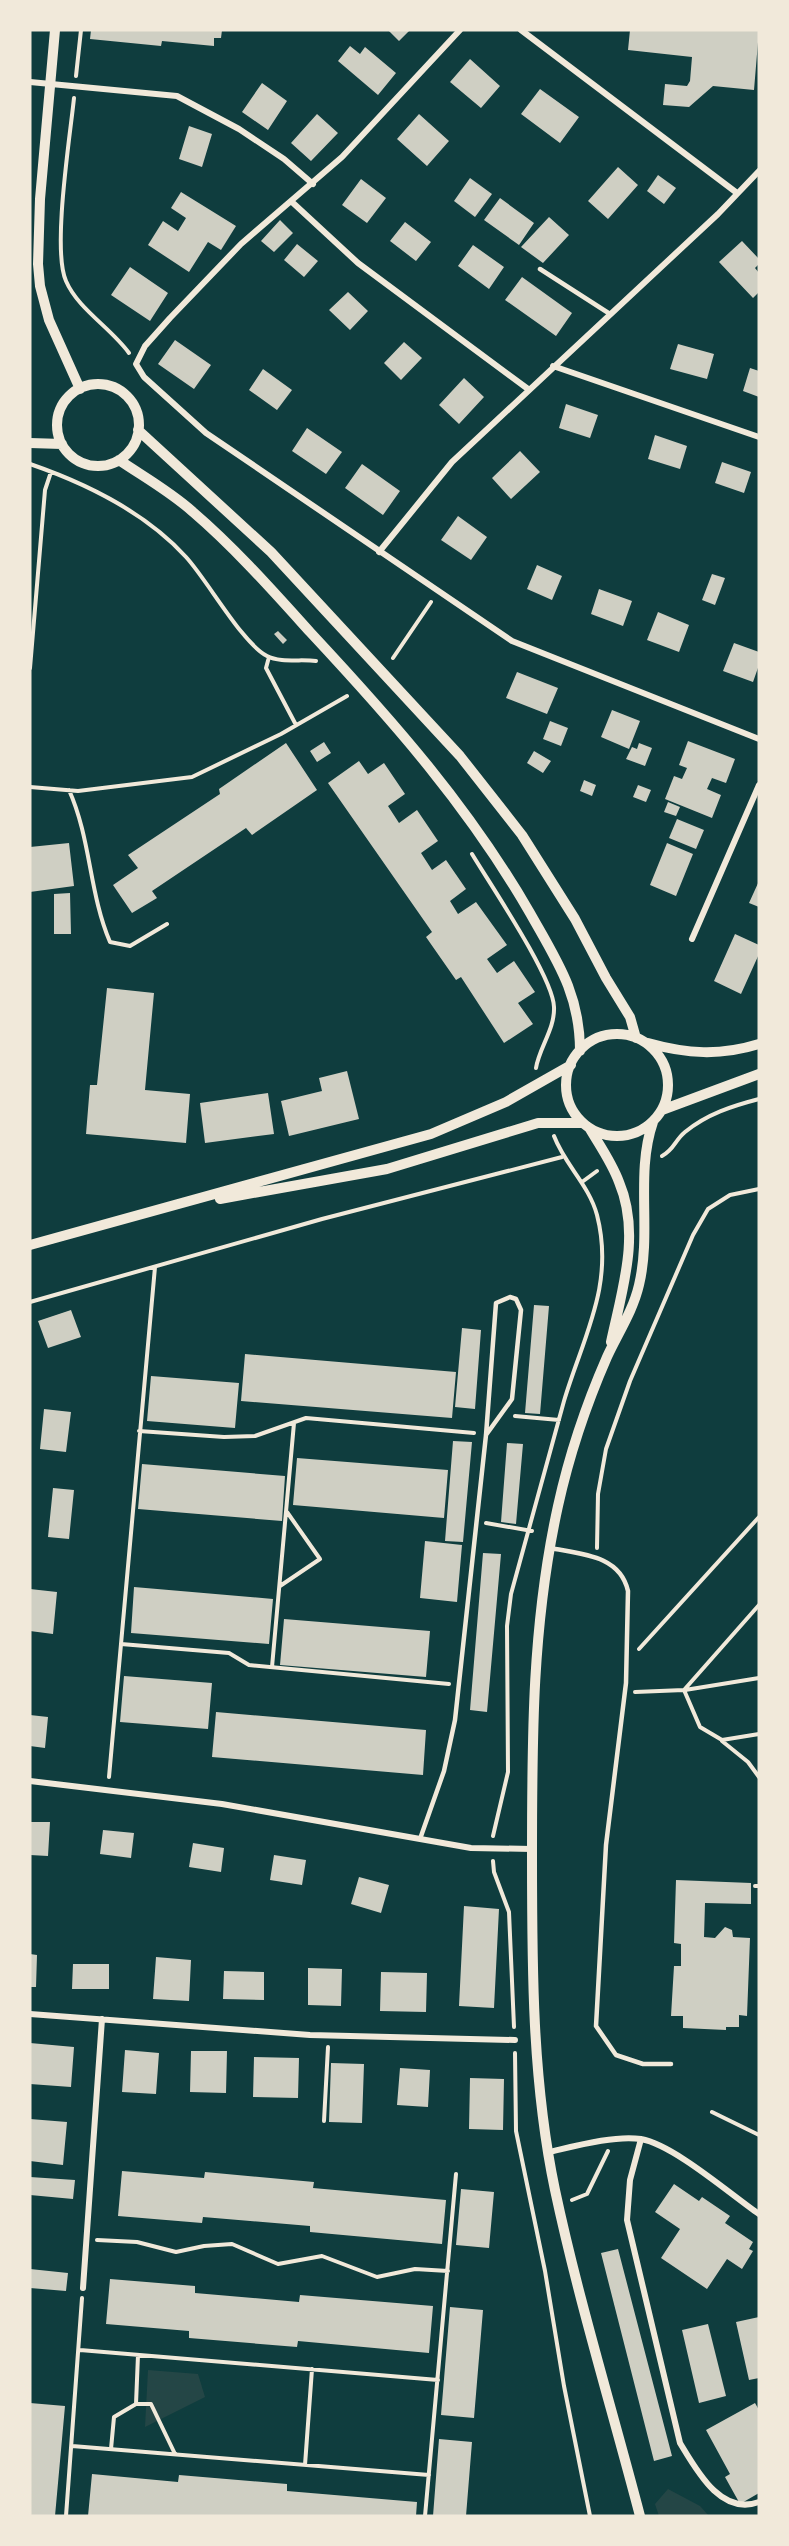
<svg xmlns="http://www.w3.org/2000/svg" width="789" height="2546" viewBox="0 0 789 2546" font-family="Roboto,sans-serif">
<rect width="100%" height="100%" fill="#0f3d3e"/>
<path fill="#244646" d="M148 2370 198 2374 205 2397 145 2427Z
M668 2489 700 2506 709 2516H659L655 2504Z"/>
<path fill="#cfcfc3" d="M91 30H222L221 38H214V46L162 41 161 46 90 39Z
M388 30H410L399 41Z
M630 30H759L754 90 713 86 689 107 663 105 665 84 687 86 690 81 692 57 628 50Z
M350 46 360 54 365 47 396 73 378 95 338 61Z
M470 59 500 86 481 108 450 82Z
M262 83 287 101 268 130 242 112Z
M540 89 579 117 560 143 521 114Z
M317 114 338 133 311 161 291 143Z
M419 114 449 141 427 166 397 139Z
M189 126 212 134 202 167 179 159Z
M618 167 638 185 608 219 588 201Z
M658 175 676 188 664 204 647 191Z
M470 178 492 194 475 217 454 201Z
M361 179 386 198 367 223 342 205Z
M181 192 236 226 221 250 208 242 189 272 148 245 163 221 178 231 186 218 171 208Z
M500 198 534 223 519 245 484 220Z
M549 217 569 235 543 263 521 247Z
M280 220 293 233 274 252 261 241Z
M405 222 431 242 416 261 390 241Z
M742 241 759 259V264L755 268 759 273V292L753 298 719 262Z
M297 244 318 261 304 277 284 260Z
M473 245 504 267 489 289 458 266Z
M130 267 168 293 150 321 111 295Z
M522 277 572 313 556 336 505 300Z
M348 292 368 311 350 330 329 310Z
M175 340 211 365 194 389 158 364Z
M404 342 422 358 401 380 384 363Z
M678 344 714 354 707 379 670 369Z
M750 368 759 371V397L743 391Z
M263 369 292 390 277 410 249 390Z
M464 378 484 397 459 424 439 405Z
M566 404 598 415 590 438 559 428Z
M307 428 342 452 326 474 292 451Z
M655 435 687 446 680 469 648 459Z
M520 451 540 472 511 499 492 478Z
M722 462 751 472 744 493 715 483Z
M362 464 400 491 383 515 345 488Z
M458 516 487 537 471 560 441 540Z
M537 565 562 576 552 600 527 589Z
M712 574 725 578 715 605 702 600Z
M599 589 632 601 623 626 591 614Z
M658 612 689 625 679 652 647 640Z
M278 631 287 640 283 644 274 634Z
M734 643 759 652V665L753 682 723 671Z
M517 672 558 688 547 714 506 698Z
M612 710 640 721 629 749 601 737Z
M550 721 568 728 561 746 543 739Z
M688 741 735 759 726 783 712 778 707 789 721 795 712 818 665 799 674 776 682 779 687 768 679 765Z
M324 742 331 753 317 762 310 751Z
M286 743 317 790 252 835 246 828 152 891 157 898 132 913 113 885 138 868 128 855 220 794 219 789Z
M639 743 652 748 645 766 626 759 632 747 637 749Z
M534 751 551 761 543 773 527 763Z
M359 761 368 774 384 763 405 794 388 806 399 823 417 810 438 841 421 853 432 870 446 860 466 889 450 901 458 914 476 902 507 945 487 959 497 973 514 961 535 992 518 1003 533 1024 504 1043 461 977 456 980 426 937 432 932 328 783Z
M584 780 596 785 592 796 580 791Z
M638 785 651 790 646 802 633 797Z
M668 802 680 807 676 816 664 812Z
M677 819 704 830 696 849 669 838Z
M69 843 74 886 30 892V847Z
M667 843 693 854 676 896 650 885Z
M759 881V907L749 903Z
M70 893 71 934H54V894Z
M735 934 759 945V954L741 994 714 981Z
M107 988 154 993 145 1090 190 1094 186 1143 86 1134 90 1085H97Z
M347 1071 359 1119 289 1136 281 1101 322 1091 319 1078Z
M268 1093 274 1134 205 1143 200 1103Z
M534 1305 549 1306 540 1414 525 1413Z
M71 1310 81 1337 48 1348 38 1321Z
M462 1328 481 1330 475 1409 455 1407Z
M245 1354 456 1372 452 1418 241 1401Z
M151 1376 239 1383 235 1428 147 1421Z
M44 1409 71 1412 66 1452 40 1449Z
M453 1441 472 1442 463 1542 445 1541Z
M507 1443 523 1444 516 1524 501 1522Z
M297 1458 448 1470 444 1518 293 1505Z
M142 1464 285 1476 282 1521 138 1509Z
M53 1488 74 1490 69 1539 48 1537Z
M425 1541 462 1545 457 1602 420 1598Z
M483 1553 501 1554 487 1712 470 1710Z
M134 1587 273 1599 269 1644 131 1633Z
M30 1589 57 1592 53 1634 30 1631Z
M284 1619 430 1631 426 1677 280 1665Z
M124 1676 212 1683 208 1729 120 1722Z
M216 1712 426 1730 423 1775 212 1757Z
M30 1715 48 1717 45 1748 30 1746Z
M30 1822H50L48 1856 30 1855Z
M103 1830 134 1833 131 1858 100 1854Z
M193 1843 224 1848 221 1872 189 1867Z
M274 1855 306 1860 302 1885 270 1880Z
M359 1877 389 1885 381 1913 351 1904Z
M676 1880 751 1883V1904L705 1903 704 1937 715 1938 725 1927 732 1930 733 1937 750 1938 747 2016 739 2015V2027H726V2030L683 2028V2016H671L674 1966H681V1944L674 1943Z
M464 1906 499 1909 494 2008 459 2006Z
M30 1954 37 1955 36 1987H30Z
M156 1957 191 1960 189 2001 153 1999Z
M73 1964H109V1989H72Z
M308 1968 342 1969 341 2006 308 2005Z
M224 1971 264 1972V2000L223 1999Z
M381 1972 427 1973 426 2012 380 2011Z
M30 2043 74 2047 71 2087 30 2084Z
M125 2050 159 2053 156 2094 122 2092Z
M191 2051H227L226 2093 190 2092Z
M254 2057 299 2058 298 2098 253 2097Z
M331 2063 364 2064 362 2123 329 2122Z
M400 2068 430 2070 428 2107 397 2105Z
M470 2078 504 2079 503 2130 469 2129Z
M30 2119 67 2122 63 2165 30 2161Z
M122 2171 204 2178 205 2172 314 2182 313 2188 446 2200 442 2244 310 2232V2226L203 2217 202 2223 118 2216Z
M30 2177 75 2180 73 2199 30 2195Z
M674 2184 699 2201 702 2197 730 2216 725 2223 753 2242 749 2249 753 2251 742 2269 727 2259 707 2289 661 2258 680 2229 655 2212Z
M461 2189 494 2192 489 2248 456 2245Z
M618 2249 672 2456 654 2461 601 2253Z
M30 2269 68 2273 66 2291 30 2288Z
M110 2279 195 2286V2293L299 2302 300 2295 433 2306 429 2353 298 2341 297 2347 189 2338V2331L106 2324Z
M450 2307 483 2310 474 2418 441 2415Z
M759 2317V2378L749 2380 736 2322Z
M708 2324 726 2396 699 2403 682 2330Z
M30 2403 65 2406 55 2516H30Z
M755 2403 759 2410V2493L740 2504 725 2477 730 2474 706 2430Z
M439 2439 472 2442 466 2516H433Z
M92 2474 178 2482 179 2475 287 2484V2491L417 2502 416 2516H88Z"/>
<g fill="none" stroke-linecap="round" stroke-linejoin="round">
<path stroke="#f1e9da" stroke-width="4" d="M76 76 81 30
M74 98C70 137 52 250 66 281 78 309 111 328 129 353
M30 464C85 483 146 513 186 557 208 581 242 643 267 656 280 663 302 659 316 661
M269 657 266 668 296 725
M393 658 431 602
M30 668 45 490 51 472
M30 787 78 791 192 777 281 734 347 696
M69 790C91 839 89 893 110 942L130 946 167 924
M472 854C490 884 553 977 554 1007 555 1029 539 1048 536 1068
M662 1156C674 1150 675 1140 685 1132 707 1114 732 1106 759 1099
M582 1182 597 1171
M155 1267 121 1644 229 1653 249 1665 449 1684
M30 1302 322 1219 562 1157
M515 1416 559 1420
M139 1431 224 1437 255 1436 306 1418 474 1433
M486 1523 532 1531
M597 1548 598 1494 606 1449 630 1381 693 1235 708 1209 730 1195 759 1189
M280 1586 320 1559 287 1512
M639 1649 759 1517
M272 1667 294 1423
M684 1690 759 1605
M685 1690 759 1678
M635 1692 684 1690 700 1727 722 1740 759 1734
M722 1741 748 1762 759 1777
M109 1777 121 1644
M493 1836 508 1772 507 1626 511 1594C529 1530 546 1465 564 1401 583 1337 615 1285 597 1215 589 1185 565 1165 554 1136
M493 1861 494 1872 509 1912 514 2027
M755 1886H759
M515 2053 516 2131 545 2271 564 2386 590 2516
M712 2112 759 2135
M324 2121 328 2047
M572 2200 587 2194 608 2151
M97 2240 137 2242 176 2252 204 2246 232 2244 278 2264 322 2256 377 2277 415 2269 448 2271
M80 2350 438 2380
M136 2404H151L175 2454
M72 2446 429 2475
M111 2449 114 2417 136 2404 138 2355
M305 2465 312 2369
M66 2516 82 2298
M425 2516 456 2174"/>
<path stroke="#f1e9da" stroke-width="4.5" d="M540 269 610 314
M550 1548C581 1554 620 1555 628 1591L626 1683 606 1845 596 2026 616 2055 643 2064H671
M420 1839 444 1771 455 1720 486 1435 496 1303 510 1297 516 1299 521 1310 512 1399 486 1435"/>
<path stroke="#f1e9da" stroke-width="6" d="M460 30 342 157 241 244 170 318 145 346 136 364 144 377 206 433 512 641 759 739
M521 30 737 193
M30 82 177 96 239 129 284 159 313 184
M292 202 358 263 528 389
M553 366 759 437
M379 552 452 462 718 214 759 171
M692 939 759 785
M30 1781 222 1804 471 1848 532 1849
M30 2014 310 2035 515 2040
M641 2139 630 2180 627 2220 680 2443C697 2471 721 2516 759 2502
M549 2152C575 2146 615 2135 641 2139 674 2145 730 2194 759 2214
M83 2288 102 2019"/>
<path stroke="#f1e9da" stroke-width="10" d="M55 30 40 199 38 264 40 286 49 320 80 389
M57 425a41 41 0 1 1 82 0a41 41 0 1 1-82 0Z
M138 430 271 552 460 756 522 835 575 919 606 978 630 1017 636 1038
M30 443 62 444
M119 460C144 477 171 492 193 512 235 548 273 591 310 632 393 721 469 807 530 913 557 961 580 994 580 1051
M566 1085a51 51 0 1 1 102 0a51 51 0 1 1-102 0Z
M648 1043C687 1054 720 1056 759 1044
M662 1110 759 1074
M590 1129C600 1146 612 1163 619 1182 641 1234 622 1290 611 1342
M220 1199 387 1169 538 1123H583
M30 1245 431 1134 506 1102 571 1065
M640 2516C612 2409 578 2298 555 2190 532 2081 532 1967 532 1855 532 1736 532 1624 558 1506 569 1456 586 1405 607 1357 618 1333 633 1311 639 1285 652 1231 635 1174 653 1122"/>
</g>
<rect width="789" height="2546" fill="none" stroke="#f1e9da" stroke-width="63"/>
</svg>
